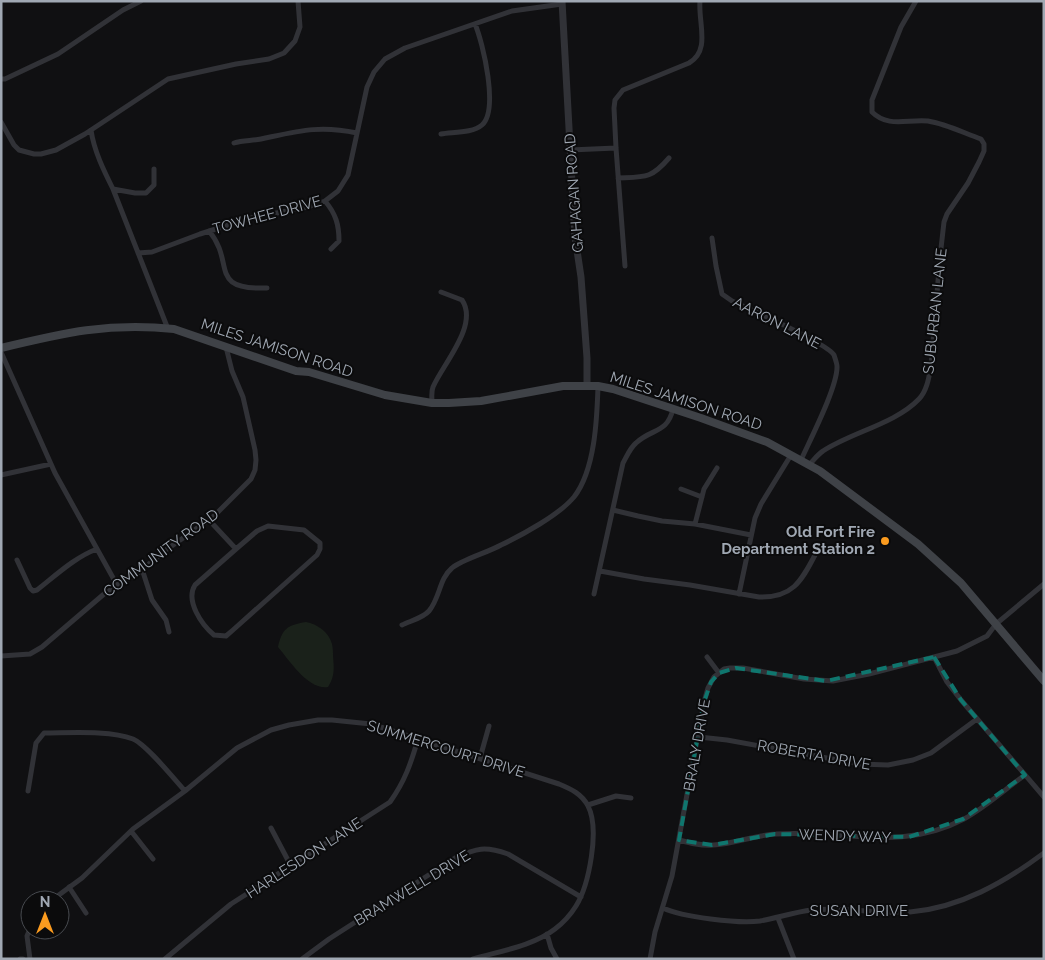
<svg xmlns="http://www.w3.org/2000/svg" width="1045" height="960" viewBox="0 0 1045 960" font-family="Raleway,sans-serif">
<rect width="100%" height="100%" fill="#101012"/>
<path fill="#1a211a" d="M306 622C317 624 329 632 332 644 333 648 333 653 333 656 334 668 335 676 328 687 308 690 290 661 278 647 282 629 287 625 306 622Z"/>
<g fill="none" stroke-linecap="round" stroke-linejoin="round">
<path stroke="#313237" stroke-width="5" d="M1 79H5L58 54 123 10 141 1
M1 122 14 145 19 150 34 154H41L56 150 85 134 168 79 236 64 269 59 284 53 295 41 300 27 298 1
M91 130C94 151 104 171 113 189L168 329
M441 134C453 132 473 133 482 125 499 110 483 43 475 24
M234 143C243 140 252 141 261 139 299 131 319 125 357 133
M570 150 616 148
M618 178C645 177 651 179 669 158
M113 189 135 193H146L154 185V169
M325 201C336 214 339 225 339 241L331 249
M209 231C236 263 207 290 267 288
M712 238 716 266 722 294 732 301C749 309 827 343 834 355 835 358 837 364 837 366 838 386 810 440 801 460
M138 253 152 252 200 234 251 218 308 207 325 201 338 191 348 175 367 87 374 72 385 59 405 48 512 11 562 4
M625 266 616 148 614 108 615 100 623 90 689 63C711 50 698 23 700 1
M1 352 55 473 117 585
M432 403C432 398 431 392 433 387 443 364 479 325 462 300L441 292
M809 465C814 460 818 454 823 451 852 432 895 424 919 399 927 391 929 377 931 366L940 257 944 222 947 214 968 183 979 162 984 151V144L981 139C964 133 946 124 928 121 907 119 888 128 872 112V100L901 27 916 1
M1 475 51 464
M681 489 702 497
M613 510 638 516 662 521 695 524 751 535
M209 520 236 549 257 531 268 526 304 530 320 543V549L317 555 233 630 226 636 214 635C202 625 185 601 195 585L236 549
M695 524 704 489 717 468
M17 560 30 588 33 591 37 590C55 576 75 557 97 549
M142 569 152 600 166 620 169 632
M600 571 644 579 690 585 759 597C792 598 801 582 815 555
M594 594 623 463C627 456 630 448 636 443 652 428 667 434 673 409
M739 594 755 518 761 504 791 455
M402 625C410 621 423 618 429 611 440 598 439 579 452 568 461 560 489 552 501 545 522 535 559 515 574 497 595 470 597 419 598 386
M1 656 30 654 42 647 104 594 138 573 166 550 213 517 251 479 255 470 256 460 255 450 243 397 232 371 226 347
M707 657 719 673
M934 657 947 682 961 700 1044 797
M699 737 727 740 860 764 888 765 913 760 931 753 977 719
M480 758 489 726
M28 791 36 743 44 733C69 733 110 730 133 739 147 745 174 779 185 791
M588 805 616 796 631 798
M271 828 291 866
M131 831 153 859
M679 840C690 843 701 846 713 845 734 844 755 835 776 834 844 829 899 853 964 819 986 807 1004 790 1025 775
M69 887 86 913
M52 900 82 878 133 829 185 791 237 748 271 730 289 725 318 720H332L371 724 559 784C571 789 582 794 588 806 600 829 589 885 576 906 571 914 563 923 555 929 533 946 500 951 473 959
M663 908C682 917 739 924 760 921 777 918 794 912 812 910 844 907 877 914 910 912 960 908 1005 882 1044 853
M778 918 794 959
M547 934 551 948 557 959
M20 959H23
M30 959 27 936 30 929
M165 959 231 904 390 802C405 781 411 763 418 739
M302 959 329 939 455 858C477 848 485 846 508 854L581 897
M650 959 655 932 672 876 704 702 708 688 714 677 724 669 730 668H743L804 679 833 681 869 674 957 651 987 636 996 624 1044 584"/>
<path stroke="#313237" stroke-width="7" d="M562 1 575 237 581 277 587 358V385"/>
<path stroke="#3f4247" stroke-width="8" d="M1 348C63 333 109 322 174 329L296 371 309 372 385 395 432 403H449L481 401 563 386H598L613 389 701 418 767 442 820 471 918 544 961 583 1044 681"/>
</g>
<path fill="none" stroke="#0f766e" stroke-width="4" stroke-dasharray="10 6" stroke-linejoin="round" d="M934 657 961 700 1025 775 963 819 909 837 775 834 712 845 679 840 704 702 711 682 719 673 736 668 826 681Z"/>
<circle fill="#fb9b1f" stroke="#0b0b0c" stroke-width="2" cx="885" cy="541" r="5"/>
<g text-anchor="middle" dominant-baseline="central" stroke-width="4" stroke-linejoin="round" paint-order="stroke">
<g font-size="15" fill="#a0a8b3" stroke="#0b0b0c">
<text transform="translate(574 193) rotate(-94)">GAHAGAN ROAD</text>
<text transform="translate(267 215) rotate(-15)">TOWHEE DRIVE</text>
<text transform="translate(935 311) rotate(-84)">SUBURBAN LANE</text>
<text transform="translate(777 323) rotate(27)">AARON LANE</text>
<text transform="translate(277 348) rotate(18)">MILES JAMISON ROAD</text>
<text transform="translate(686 401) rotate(18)">MILES JAMISON ROAD</text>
<text transform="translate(161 553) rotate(-36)">COMMUNITY ROAD</text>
<text transform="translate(697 745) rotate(-80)">BRALY DRIVE</text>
<text transform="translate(446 749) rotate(17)">SUMMERCOURT DRIVE</text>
<text transform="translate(814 755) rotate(10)">ROBERTA DRIVE</text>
<text transform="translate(845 836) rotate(2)">WENDY WAY</text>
<text transform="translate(304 858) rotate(-33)">HARLESDON LANE</text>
<text transform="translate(412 888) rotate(-31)">BRAMWELL DRIVE</text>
<text x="859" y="911">SUSAN DRIVE</text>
</g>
<g font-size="15" font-weight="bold" fill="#a0a8b3" stroke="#0b0b0c" text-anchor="end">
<text x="875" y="532">Old Fort Fire<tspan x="875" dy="17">Department Station 2</tspan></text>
</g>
</g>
<rect width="1045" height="960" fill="none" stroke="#a0a8b3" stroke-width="5"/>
<g transform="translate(45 915)"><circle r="24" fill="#0b0b0c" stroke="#474a4f"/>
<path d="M0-4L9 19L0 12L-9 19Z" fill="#fb9b1f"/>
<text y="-8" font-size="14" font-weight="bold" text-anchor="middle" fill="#a0a8b3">N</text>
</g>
</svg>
